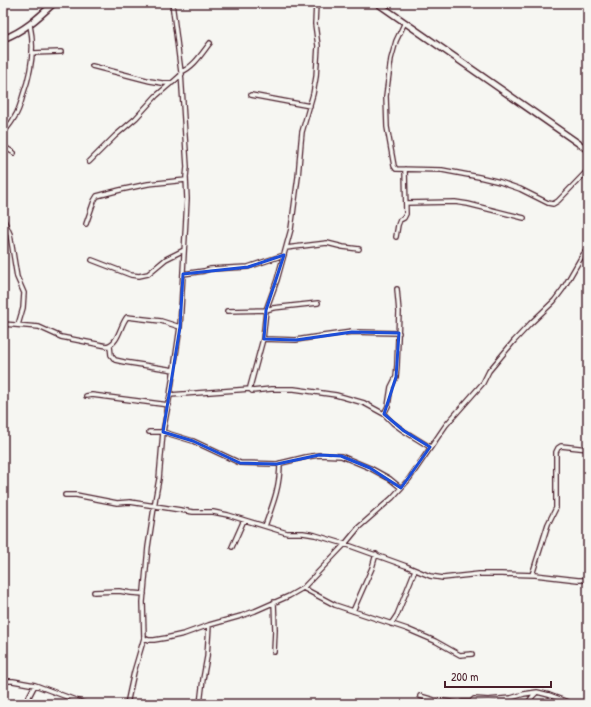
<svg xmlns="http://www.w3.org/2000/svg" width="591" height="707" viewBox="0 0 591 707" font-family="'Patrick Hand',sans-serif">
<rect width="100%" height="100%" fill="#f6f6f2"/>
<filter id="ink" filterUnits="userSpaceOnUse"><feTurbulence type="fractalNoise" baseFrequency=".025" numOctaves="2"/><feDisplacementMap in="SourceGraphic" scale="8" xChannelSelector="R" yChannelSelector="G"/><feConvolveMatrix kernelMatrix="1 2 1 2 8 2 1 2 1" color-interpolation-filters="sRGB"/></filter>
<g filter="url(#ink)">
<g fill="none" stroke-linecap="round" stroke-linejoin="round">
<defs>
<path id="minor" d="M405 22 396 41 391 59 386 96 387 127 394 166 396 169 442 170 479 177 500 182 520 189 548 203 553 204 558 201 588 170
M32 53 61 52
M92 66 150 81 162 83H172L182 74
M181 72C194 67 202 53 210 43
M251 95 310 106
M3 133C7 128 11 124 14 118 19 111 21 103 23 95 31 73 35 48 30 25
M3 146 14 153
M89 162 115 136 136 118 156 96 170 84
M406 203 455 202 468 204 524 218
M3 218 10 234 17 277 24 293 23 308 18 325
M86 224 94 201 97 196 120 190 148 184 186 180
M396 237 398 225 400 220 404 218 406 214 405 169
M286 248 327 243 343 247 359 249
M92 260 131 275 139 276 148 274 166 259 184 250
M183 274 204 271 210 269 248 267 284 255
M227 311 266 310 273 308 318 303
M3 324 39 327 61 337 107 346C119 343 120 325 127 317L161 321 180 327
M263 339 296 340 315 337 352 332 399 333
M110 346 111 355 115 360 124 362 174 370
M250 389V387L263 339 266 310 277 280 291 229 298 177 301 142 302 132 313 94 316 77 318 46 315 24 316 3
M170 395 250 389 252 391 271 389H294L336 395 364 403 384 414 393 423 404 431 430 447
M86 396 92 395 169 405
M384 414 388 406 391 387 396 377 397 365 399 312 397 289
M149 432H163L193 441 240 463 277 464 306 457 319 455 341 456 370 468 390 479 401 488
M65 495H76L117 503 130 502 193 512H213L228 515 287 533H303L315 535 345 544 406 566 430 576 443 578 479 574H501L535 575 578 580H588
M265 526C273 504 280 487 280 463
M232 547 244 520
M532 575 548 524 556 508V452L558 448 561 446 588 449
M303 588 335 605 407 629 435 641 460 655 472 654
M94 592 119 591 131 593 144 594
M353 611 372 568 376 554
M391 624 397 615 415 570
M144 638 149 640H154L166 638 184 634 209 625 241 616 255 611 289 596 303 588 345 544 359 527 392 498 409 479 446 425 483 383 489 371 514 341 530 324 554 301 563 289 582 256 588 248
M274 652 275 630 274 602
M3 681H13L35 685
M420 696 434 700 458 703
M25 704 35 685 86 704
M127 704 134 672 144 638 143 602 148 547 156 495 159 479 163 432 170 395 180 327 187 199 186 177 187 167 181 72 179 57 176 33 172 3
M200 704 203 679 207 657 209 625
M457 704 462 702H471L474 699 488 700 511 698 524 694 537 692 549 695 573 704
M527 704 533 696 536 693"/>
<path id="secondary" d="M377 3 588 150
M3 39C24 31 38 18 54 3"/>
</defs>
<use href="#minor" stroke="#4a1f2b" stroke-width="6"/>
<use href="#secondary" stroke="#4a1f2b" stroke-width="8"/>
<use href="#minor" stroke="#f6f6f2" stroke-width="3.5"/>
<use href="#secondary" stroke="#f6f6f2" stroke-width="5"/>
</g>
</g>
<path fill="none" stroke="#1d4ed8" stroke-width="3" stroke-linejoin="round" d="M284 255 266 310 264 339 296 340 352 332 399 333 396 377 384 414 404 431 430 447 401 488 370 468 341 456 319 455 277 464 240 463 193 441 163 432 180 327 183 274 248 267Z"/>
<rect width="591" height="707" fill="none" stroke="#f6f6f2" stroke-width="16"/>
<rect x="8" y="8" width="575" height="691" fill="none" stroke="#4a1f2b" stroke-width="1.5" filter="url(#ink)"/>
<path d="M445 681v6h106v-6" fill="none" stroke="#4a1f2b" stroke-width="2"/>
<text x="451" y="681" font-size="12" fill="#4a1f2b" stroke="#f6f6f2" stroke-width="3" paint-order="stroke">200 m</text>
</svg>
